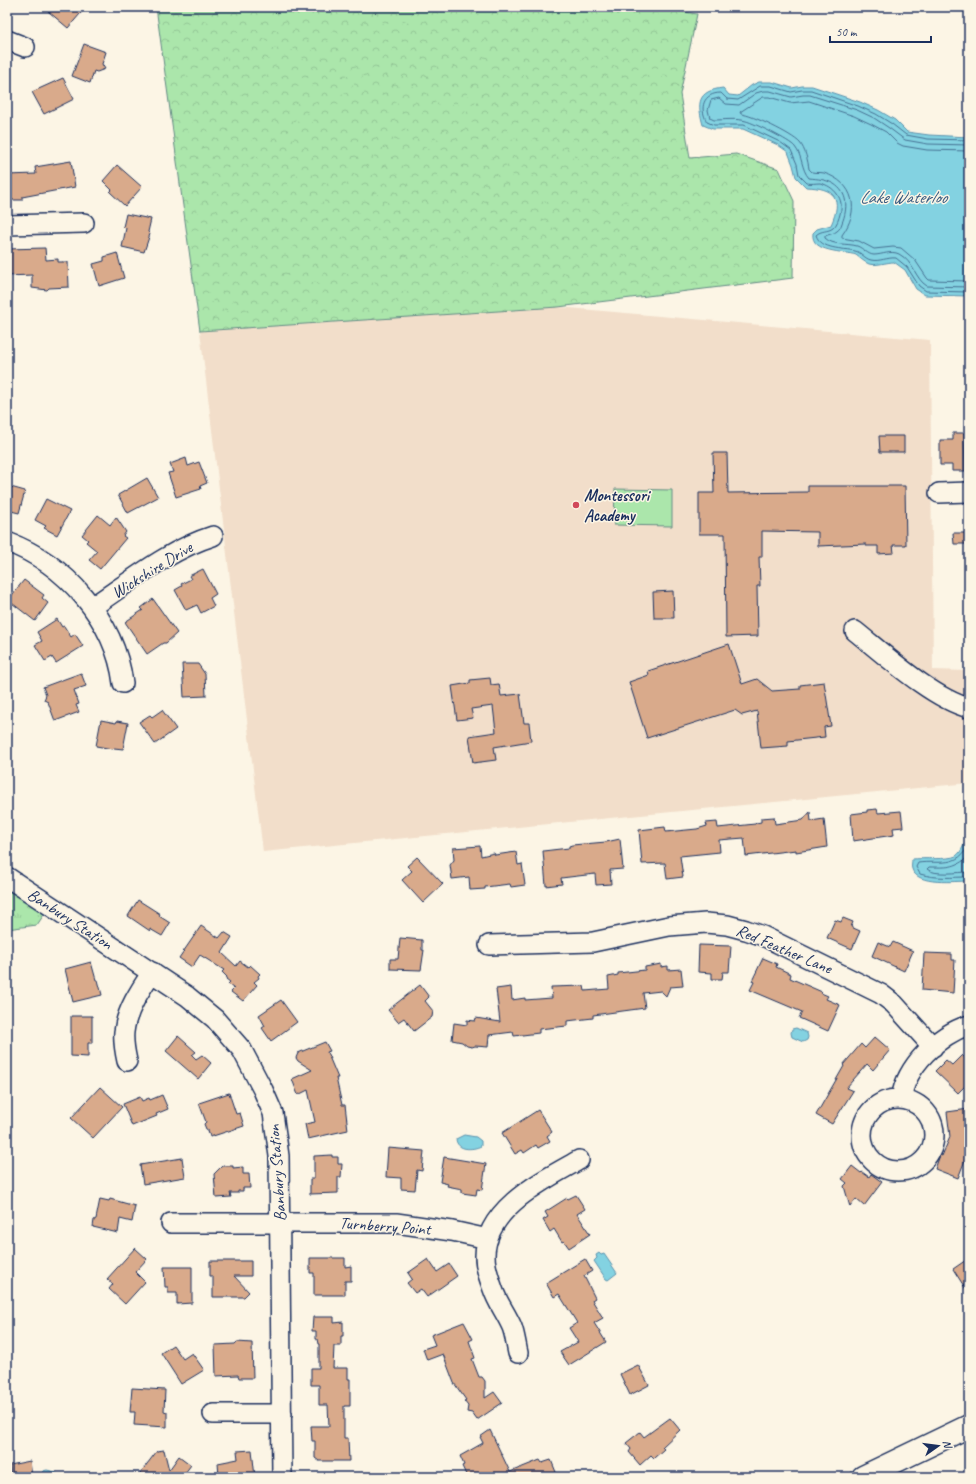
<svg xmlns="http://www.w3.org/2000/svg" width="976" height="1484" viewBox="0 0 976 1484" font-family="Caveat,sans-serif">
<defs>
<pattern id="forest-crowns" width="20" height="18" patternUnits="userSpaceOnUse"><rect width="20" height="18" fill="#abe6ab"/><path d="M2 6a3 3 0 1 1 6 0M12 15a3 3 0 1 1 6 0" fill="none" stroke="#93c696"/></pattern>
<pattern id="park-tufts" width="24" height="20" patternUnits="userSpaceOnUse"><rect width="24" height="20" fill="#abe6ab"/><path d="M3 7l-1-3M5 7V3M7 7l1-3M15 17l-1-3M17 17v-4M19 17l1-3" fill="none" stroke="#93c696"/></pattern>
</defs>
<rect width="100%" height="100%" fill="#fcf5e5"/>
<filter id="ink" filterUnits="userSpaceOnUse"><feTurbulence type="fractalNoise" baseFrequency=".025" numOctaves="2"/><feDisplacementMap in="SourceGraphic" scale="8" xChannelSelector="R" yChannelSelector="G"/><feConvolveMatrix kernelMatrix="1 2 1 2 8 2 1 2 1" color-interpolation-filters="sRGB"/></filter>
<g filter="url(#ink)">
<path fill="#f2deca" d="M558 307 930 340 933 670 969 671V783L263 852 200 331Z"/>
<path fill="#abe6ab" stroke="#638a84" d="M615 489 672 490V526L614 525Z"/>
<path fill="url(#forest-crowns)" stroke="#638a84" d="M156 7H654L697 14 680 94 690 158 736 154 779 169 794 201 793 278 558 307 200 331Z"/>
<path fill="url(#park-tufts)" stroke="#638a84" d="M7 888 45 913 37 925 7 929Z"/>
<path fill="#83d2e1" stroke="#5991ad" d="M759 82H772L792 88 802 86H812L860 102 878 110 895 120 907 132 929 135 969 137V296L925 295 916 289 905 270 894 262C887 262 876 266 869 264 864 262 860 258 856 255 845 251 810 253 813 233L817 229 831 225C843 198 835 188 806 187L796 177 793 165 788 152 778 145 743 129H713L703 125C697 103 697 91 723 88L729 95 738 96 752 85Z
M969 839V881C955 881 917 886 912 869 911 867 912 862 912 859 923 858 948 860 956 856 963 851 963 843 969 839Z
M796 1028 807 1033 808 1037 807 1040 803 1042 792 1037 791 1033 792 1029Z
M464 1135 476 1137 481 1141V1146C473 1150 457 1151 456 1139Z
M599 1253 601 1255 604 1254 617 1273 608 1280 606 1279 594 1261 597 1258 596 1255Z
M47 1470 55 1472 61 1477H41L43 1471Z"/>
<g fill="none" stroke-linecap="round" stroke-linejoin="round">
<path stroke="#457092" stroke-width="1" d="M969 140 928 139 906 135 892 124 876 114 858 106 811 90H802L791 92 771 86H760L738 100 727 99 721 93C703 93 699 108 707 122L714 125H744L780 142 791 150 797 164 799 175 807 183C811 184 816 183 820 183 834 186 845 199 840 214 839 218 837 225 833 228 828 232 821 230 816 235 821 250 843 248 855 251 861 252 865 259 871 260 879 262 888 257 896 258L907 267 919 286 926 291 969 292
M969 145 928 144 905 140 889 128 874 118 857 110 810 95H803L791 97 770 91H763L756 93 739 105 726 104 719 98 711 100 708 110 710 118 714 120C724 120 736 118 746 121 754 123 791 141 795 147 803 157 801 169 809 178 818 179 825 179 834 184 848 193 848 208 842 223 841 226 840 229 837 231 834 234 829 234 825 236V238C833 246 847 243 857 246 863 248 868 255 874 255 882 255 891 250 899 254 914 262 915 279 927 286L969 287
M969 151 927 150 903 146 897 143 886 132 871 124 854 116 809 101 790 103 769 97H763L740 112 741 114C752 115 792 134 800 143 805 149 808 161 809 169L812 172C816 173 820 172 824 173 855 183 860 211 842 235V238L859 241 874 249 893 247 901 248 915 260 927 278 929 280 969 281
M969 844C958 869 939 860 918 863L916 867 920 874C937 879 952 877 969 877
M969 856C955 869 946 867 929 867L927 869C934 876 959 872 969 872"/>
</g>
<path fill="#d9aa8b" stroke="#1b2f5e" d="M43 7H86L68 28Z
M84 44 106 52 102 64 105 69 97 72 94 71 90 83 72 76Z
M63 78 74 99 44 114 32 92Z
M71 161 75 187 22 197V200H7V175L36 174 35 167Z
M117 165 142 187 125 206 110 192 112 190 103 181Z
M126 214 151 219 148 232 150 234 144 252 122 247 126 228 123 227Z
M45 248 46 260 58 259V262H68L69 287 49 288 47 290 32 288V275L7 276V249Z
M117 253 124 278 99 286 93 264 104 261V257Z
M953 433H964L965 471H952V465H940V440H953Z
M879 436H904V452H880Z
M713 453H727L728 493 808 492V486H905L906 545H893L894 553 878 554V546H866V544L818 546V532L762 531V557H759L760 586H757L758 636 726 637 725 534H699V493H714Z
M186 458 188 466 199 462 207 483 200 486 201 489 176 497 168 473 173 472 170 464Z
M147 478 158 497 128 513 118 495Z
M7 486 25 491 19 513 7 510Z
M46 499 70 511 57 535 44 528 46 526 35 520Z
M98 515 110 525 116 517 126 532 123 536 126 538 100 569 89 560 97 551 86 542 88 540 82 535Z
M953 533H969V544H954Z
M203 569 216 594 210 598 214 606 201 613 197 605 186 610 175 590 182 586 181 584 191 579 189 576Z
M24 580 44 595 42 598 48 603 35 621 8 600Z
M673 591 674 618H654L653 592Z
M153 599 177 633 166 643H163L147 654 125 622 143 610 141 608Z
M57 619 62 627 64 626 71 637 75 634 83 646 56 663 52 657 45 661 35 645 42 641 37 632Z
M729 644 742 684 757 679 772 691 800 689V685L824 682 831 726 824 727 825 737 788 741V746L761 748 757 711 742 715 735 710 647 738 629 682 649 675 648 671Z
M182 664H198L205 674 206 696 184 697Z
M81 673 86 686 74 690 79 704 76 705 79 712 55 721 48 702 44 700 46 695 43 687Z
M490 678 491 685 499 684 501 696 520 694 524 723H529L531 741 494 747 496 760 473 763 469 736 496 732 493 706 471 709 473 718 457 720 452 686 470 683V680Z
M162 710 176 729 155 744 139 722 150 715 152 717Z
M101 720 116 723 117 721 128 723 123 749 114 748 113 749 96 746Z
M877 809 878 813 901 811 903 827 893 828 894 835 853 841 851 814 867 812V810Z
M810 812 811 821 824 819 827 847 796 852V850L746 856 744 838 719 840 720 852 680 856 683 877 667 879 665 863 642 864 639 830 665 827 666 832 697 829 707 826 706 823 717 822 718 828 755 824 756 823 761 822V818L774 817 775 824 803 820Z
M620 839 623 869 610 870 611 884 596 885 595 874 561 878 562 884 546 886 543 851 569 848V846L572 845 606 842Z
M480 846 481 856 494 853 495 855 516 852 518 865 522 864 525 885 511 887 510 884 485 887V889L470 890 469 877 452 879 450 865 454 860 453 848Z
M417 857 443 884 423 903 402 880 412 871 407 866Z
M138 900 160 914 159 916 170 923 162 936 150 929V931L128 916Z
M843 918 853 922 851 927 860 931 852 949 827 938 835 920 841 922Z
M201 926 219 938 224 932 232 937 222 953 236 966 240 961 248 967 250 965 260 974 258 976 259 978 254 982 257 985 243 1001 231 992 234 989 228 984 230 982 226 979 227 977 222 972 224 970 200 955 192 967 179 958Z
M400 938 422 940V950H424L421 970 390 969V959H398Z
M878 942 890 947 893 942 913 951 904 971 872 956Z
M699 945 731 946 729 972H723L722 979H712V973L698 972Z
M924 953 952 954V960H955L953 993 922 990Z
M763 958 777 964 776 967 791 974 790 978 822 992 821 993 828 996 826 999 840 1005 828 1031 799 1018 802 1012 750 990 754 982 752 981Z
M91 962 96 980H98L102 995 73 1002 65 969Z
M661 964V967L668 966V970L681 969 683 986 670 987 666 996 661 991 643 993 645 1008 593 1015V1018L567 1021V1026L539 1029V1033L514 1036 513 1032 489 1035 488 1047 475 1046 472 1047 467 1046 462 1042 452 1040 454 1023 467 1025V1020L475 1021 476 1018 500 1022 496 989 511 987 512 1000 525 998V1000L552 998 551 987 584 986 585 991 609 989 608 977 618 975V973L645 970V967Z
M420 985 429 997 425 1001 433 1011 432 1017 414 1031 404 1018 398 1022 388 1010Z
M281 1000 297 1022 271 1041 262 1028 265 1026 259 1015Z
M71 1016H92V1043H88V1057L71 1056Z
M178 1036 196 1052 192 1055 196 1059 202 1055 211 1063 198 1079 166 1051Z
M875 1037 890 1050 873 1070 867 1064 846 1088 853 1091 832 1124 816 1115 844 1066 843 1065 861 1044 865 1048Z
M325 1042 330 1051 327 1052 338 1078H336L342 1105H345L348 1130 308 1139 305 1124 315 1122 308 1090 298 1095 292 1079 312 1070 298 1061 296 1058 298 1053Z
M962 1055 969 1062V1082L958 1093 935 1071 946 1060 952 1065Z
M100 1087 122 1107 93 1138 71 1118Z
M229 1093 236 1114 240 1113 244 1126 210 1137 208 1130 206 1129 204 1124 206 1122 199 1103Z
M162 1095 168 1109 156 1114 157 1116 132 1126 123 1104 140 1097 142 1101 149 1098 150 1100Z
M969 1109V1150L958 1178 935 1169 940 1155 942 1156 950 1137 947 1112Z
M538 1110 552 1132 547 1136 550 1141 538 1148 536 1145 524 1153 522 1150 515 1154 502 1133Z
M388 1148 424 1151 422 1171 417 1170 415 1190 401 1189V1178L386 1177Z
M332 1155V1157H338V1164H342L341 1177H338V1193L310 1194V1179H314V1156Z
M444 1157 486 1164 482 1190 477 1189 476 1195 462 1193V1189L447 1186 448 1184 440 1182Z
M182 1158 185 1177 143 1184 140 1165Z
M222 1166H233V1168L243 1167V1174H249L250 1188H243V1191H238V1193H230L231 1197 216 1198 214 1174Z
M852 1166 861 1173 862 1172 869 1177 871 1174 882 1182 864 1206 856 1199 850 1207 844 1186 847 1183 842 1179Z
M576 1195 585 1209 577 1214 590 1234 569 1248 564 1241 562 1242 554 1229 550 1232 543 1220 548 1217 545 1212 567 1198 568 1199Z
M100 1199 109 1201 110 1199 135 1206 132 1222 120 1219 118 1233 93 1227 94 1220 96 1219Z
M135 1248 147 1259 135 1272 145 1282 125 1304 109 1289 113 1284 107 1279Z
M310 1258H345V1267L351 1266V1281H345V1295H314V1273H310Z
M969 1258V1294L953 1269Z
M428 1259 437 1272 449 1264 457 1276 427 1297 421 1289 415 1293 407 1283 412 1279 408 1273Z
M585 1259 592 1271 584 1276 595 1298 592 1300 603 1318 594 1323 606 1342 569 1365 560 1352 578 1342 569 1328 577 1323 559 1294 554 1297 546 1283Z
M210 1261H251V1276H234L249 1292 244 1297H213V1276H210Z
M164 1267H192V1303L177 1304V1293H168V1287H165Z
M313 1317H334V1323L343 1322V1336H341V1346H334L333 1368H348V1379H350V1406H344V1438H348L349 1461H319L315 1458V1441H312L311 1426H329L328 1405H319V1385H311V1368H319V1344H318L317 1339H316V1331H312Z
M464 1322 473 1339 469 1341 475 1358 472 1359 479 1377H482L485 1381V1398L494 1392 502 1403 477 1420 472 1413 467 1412 468 1406 464 1401 466 1400 454 1383 443 1354 427 1360 423 1349 435 1345 431 1335Z
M237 1342 252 1343 253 1378H239L238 1375 216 1376 215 1345 235 1344Z
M173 1345 183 1359 192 1353 204 1370 181 1384 161 1353Z
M638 1365 649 1385 630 1395 620 1374Z
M132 1388 165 1390 164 1411 167 1412V1427L134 1425 135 1412H130Z
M670 1418 680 1430 662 1447 664 1449 654 1458 651 1455 640 1465 629 1452 631 1449 626 1443 640 1432 644 1437Z
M490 1430 510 1472 540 1460 542 1463 551 1460 558 1477H467L462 1466 464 1465 460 1456 483 1443 480 1437Z
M164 1450 169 1470 179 1456 191 1465 182 1477H137L157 1451Z
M252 1450 255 1477H219L218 1463 238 1459 237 1451Z
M30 1461 32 1477H11L10 1465Z"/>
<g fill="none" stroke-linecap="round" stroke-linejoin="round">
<defs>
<path id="minor" d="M7 40 25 47
M7 225 84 223
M939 493 969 492
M7 542C65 563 115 620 123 683
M92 607C130 582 168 550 213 536
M855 631C885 655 933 699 969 708
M7 877 187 996 215 1019 242 1050 263 1090 273 1113 279 1156 282 1477
M489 945 593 942 669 926 706 923 727 925 746 930 763 936 881 994 894 1004 933 1047
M127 1061C125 1052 123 1042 124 1032 126 1011 140 990 152 972
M901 1099C906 1066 938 1035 969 1025
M862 1135a36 36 0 1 1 72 0a36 36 0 1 1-72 0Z
M171 1223H396L452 1231 488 1239
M518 1353C516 1345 515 1335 512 1327 506 1313 497 1302 493 1289 489 1278 485 1267 485 1256 485 1208 544 1180 579 1160
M213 1414H282"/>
<path id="major" d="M863 1477 969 1426"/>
</defs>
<use href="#minor" stroke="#1b2f5e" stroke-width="22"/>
<use href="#major" stroke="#1b2f5e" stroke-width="25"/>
<use href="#minor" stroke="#fcf5e5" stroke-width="19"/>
<use href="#major" stroke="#fcf5e5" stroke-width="22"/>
</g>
</g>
<circle fill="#d1495b" stroke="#fcf5e5" stroke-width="1.5" cx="576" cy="505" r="4"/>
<g text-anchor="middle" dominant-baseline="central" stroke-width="3" stroke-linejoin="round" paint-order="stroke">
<g font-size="17" font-weight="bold" fill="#1b2f5e" stroke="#fcf5e5" text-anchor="start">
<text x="584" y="495">Montessori<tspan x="584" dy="20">Academy</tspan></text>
</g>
<g font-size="17" fill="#1b2f5e" stroke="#fcf5e5">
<text transform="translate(152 570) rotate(-32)">Wickshire Drive</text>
<text transform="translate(70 919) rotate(33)">Banbury Station</text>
<text transform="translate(784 949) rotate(23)">Red Feather Lane</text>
<text transform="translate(277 1173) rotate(-94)">Banbury Station</text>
<text transform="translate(385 1226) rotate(4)">Turnberry Point</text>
</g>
<g font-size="18" font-style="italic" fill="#35587f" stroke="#fcf5e5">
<text x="903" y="197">Lake Waterloo</text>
</g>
</g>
<rect width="976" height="1484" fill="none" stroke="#fcf5e5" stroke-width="24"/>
<rect x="12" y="12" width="952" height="1460" fill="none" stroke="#1b2f5e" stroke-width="1.5" filter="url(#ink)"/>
<g transform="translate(938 1446) rotate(76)" stroke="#fcf5e5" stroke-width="3" paint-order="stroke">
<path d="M0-3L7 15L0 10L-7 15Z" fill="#1b2f5e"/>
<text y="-6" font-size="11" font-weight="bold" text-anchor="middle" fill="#1b2f5e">N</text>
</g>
<path d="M830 36v6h101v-6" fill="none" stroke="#1b2f5e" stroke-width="2"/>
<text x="836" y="36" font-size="12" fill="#1b2f5e" stroke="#fcf5e5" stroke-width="3" paint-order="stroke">50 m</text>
</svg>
